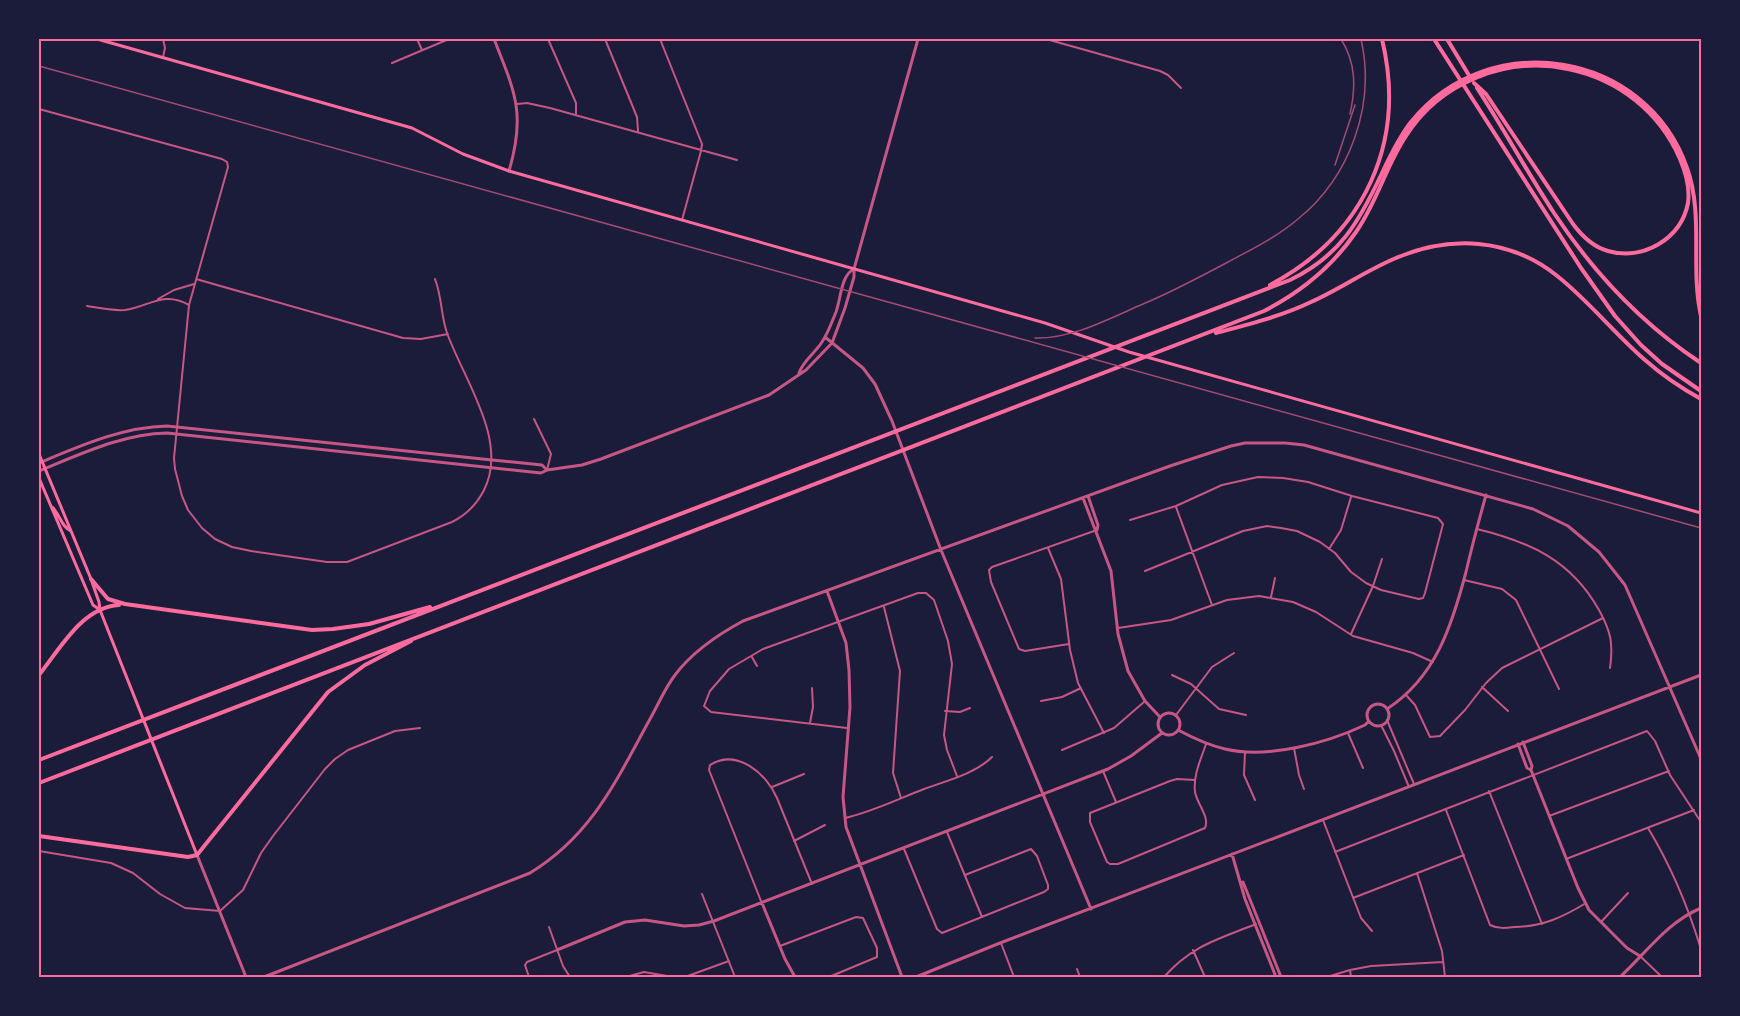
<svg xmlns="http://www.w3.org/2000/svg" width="1740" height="1016" viewBox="0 0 1740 1016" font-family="'DejaVu Sans',sans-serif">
<rect width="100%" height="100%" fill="#1b1b3a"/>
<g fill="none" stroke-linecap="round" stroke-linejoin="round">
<path stroke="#c65784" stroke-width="2" d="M163 39 165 48 163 57
M417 39 422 50
M548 39 576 103V114
M605 39 637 117 638 131
M660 39 702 144 701 151 682 220
M1046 39 1160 71 1168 75 1181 88
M392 63 449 39
M517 104 527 103 550 108 737 160
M39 109 222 159 227 162 228 167 189 305 174 458 175 469 182 496 188 510 202 528 215 539 232 547 251 551 327 562H347L452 522C466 515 477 504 484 490 509 441 464 380 447 333 441 316 442 297 435 279
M196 279 403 338 421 339 448 334
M158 299 174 290 194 284
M87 306C99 308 112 311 125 310 149 307 163 290 189 305
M534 419 551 454 547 470
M1176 507 1212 605
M1130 520 1176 506 1222 485 1258 477 1283 478 1308 482 1352 496 1438 518 1443 524 1425 593 1423 598 1419 599 1381 590 1366 583 1351 572 1335 553 1320 542 1297 531 1281 528 1267 526 1243 531 1145 571
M1477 529C1530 542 1571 560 1599 610 1605 621 1611 633 1611 645 1612 652 1611 660 1610 668
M1048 548 1061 579 1070 650 1078 683 1104 733
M1329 549 1341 530 1351 497
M1464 580 1502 589 1516 600 1559 689
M1271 597 1275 578
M884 607 900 671 893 773 901 798
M1118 628 1171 620 1227 600 1259 596 1293 602 1316 612 1353 636 1413 653 1433 662
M1351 634 1373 586 1382 559
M1069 644 1025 651 1019 649 991 582 989 570 992 567 1097 530
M752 657 757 666
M1172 675 1191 684 1219 709 1246 715
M1482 687 1508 711
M1406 695 1415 705 1430 737 1440 736 1465 710 1486 683 1502 668 1603 618
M1041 701 1062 697 1081 688
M945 711 960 712 970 708
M1176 715 1212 667 1234 653
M1387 720 1414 784
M810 723 813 707 812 688
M1381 725 1394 751 1409 787
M847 728 711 712 704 706 710 691 729 669 763 649 918 593H926L934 600 948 641 952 664 944 735 947 750 957 776
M1348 733 1363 768
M1294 748 1299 775 1304 789
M1062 750 1114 728 1144 702
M1245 752 1244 775 1255 800
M1103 771 1116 802
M1195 780 1177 779 1170 781 1090 813V822L1107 862 1110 864H1118L1205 828C1210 817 1197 804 1195 792 1193 775 1201 759 1206 744
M772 787 804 774
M1489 791 1542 924
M1446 810 1490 925C1498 929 1506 928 1514 927 1542 927 1563 917 1586 903
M1549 816 1669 771
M845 818C872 812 898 799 924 789 946 781 975 774 992 757
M1323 820 1361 918 1372 931
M1648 828C1671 866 1687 904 1700 946
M947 832 982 917
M794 841 825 825
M904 849 937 929 942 933 1044 892 1048 889V885L1037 856 1031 849 965 875
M39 851 111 863 133 873 160 894 185 908 220 911 243 890 261 853 273 836 325 769 335 759 348 750 395 731 420 728
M1335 852 1647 731 1655 741 1670 775 1701 822
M1566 859 1694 810
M1417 873 1442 951 1445 977
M702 894 735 977
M1353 898 1464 855
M761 901 709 770 710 765C737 748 767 774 777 798L812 884
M1601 922 1628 893
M549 927 563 966 570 977
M1001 943 1014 977
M780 946 856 917 863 918 877 948V957L829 977
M1193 950 1205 977
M1640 956 1662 977
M1077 969 1080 977
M529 977 525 965 527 962 557 950
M626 977 644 972 673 977
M685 977 729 961
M1164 977C1192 945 1219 939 1256 924
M1327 977 1350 970
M1351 977 1350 970 1371 966 1443 962"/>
<path stroke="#c65784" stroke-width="3" d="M494 39C515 92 526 114 509 171
M825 337 863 368 875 384 892 421 941 550 1091 909
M799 373C803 361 815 353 822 342 828 333 832 322 836 312 841 298 841 275 854 269
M39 463C80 446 122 427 167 426L492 460 542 465 547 470
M39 471C81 454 122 434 167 433L541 473 547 470 582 465 601 459 769 395 806 370 832 343 845 308 854 277V269L918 39
M1088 496 1098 525 1097 530
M1083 498 1111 571 1118 634 1128 671 1145 701 1160 717
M827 591 846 643 849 670 850 707 843 797 846 827 902 977
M1367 715a11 11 0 1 1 22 0a11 11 0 1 1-22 0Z
M1387 709C1436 677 1452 625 1466 572 1472 546 1479 520 1486 495
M1158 724a11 11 0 1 1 22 0a11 11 0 1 1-22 0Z
M1178 730C1193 738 1208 745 1225 749 1268 759 1327 743 1365 725L1369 721
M1523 742 1532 766 1531 770 1578 888 1589 910 1627 948 1640 956
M1518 744 1527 768 1531 770
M1232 854 1245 899 1276 977
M197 855 246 977
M1243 882 1281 977
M762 903 785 959 795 977
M557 950 625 922 645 920 684 926 699 925 714 921 1108 769 1131 756 1162 733
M264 977 530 873C592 835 616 781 650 719 658 705 665 688 675 675 693 651 717 635 743 621L1170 466 1231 446 1245 443H1285L1304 445 1533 509 1568 526 1599 552 1625 585 1701 759
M916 977 1000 943 1701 675
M1620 977C1647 952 1666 923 1701 908"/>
<path stroke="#ff6b9d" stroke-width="3" d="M97 39 412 128 463 154 509 171 1045 323 1129 352 1701 513
M39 454 91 579 99 602 100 610 197 855
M39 478 93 605 100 610
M52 507C60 514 61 527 71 531"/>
<path stroke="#ff6b9d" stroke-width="4" d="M1434 39 1581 268 1615 316 1641 345 1662 364 1701 391
M1447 39 1470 77
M1477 88C1504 129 1527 172 1554 213 1593 272 1642 324 1701 363
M1270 285C1364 235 1407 143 1382 39
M1216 333C1247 325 1282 316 1311 302 1340 289 1367 270 1396 258 1450 235 1509 238 1556 275 1588 300 1614 333 1645 360 1662 375 1681 388 1701 399
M91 579 108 599 125 604 312 630 333 629 369 624 430 607
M39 675C60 649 82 607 119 605
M39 760 1290 280C1340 256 1359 222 1382 173 1390 156 1399 137 1411 122 1488 26 1646 50 1687 168 1704 215 1690 268 1701 316
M39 783 1264 311C1301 292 1332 267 1356 232 1377 202 1386 166 1406 136 1440 82 1507 56 1568 69 1618 79 1660 112 1680 159 1686 173 1690 188 1688 203 1681 239 1643 261 1608 251 1593 247 1582 236 1573 224L1486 94 1474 83
M39 836 188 857 197 855 328 692 365 665 411 641"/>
<path stroke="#a44b75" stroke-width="1.5" d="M1341 39C1356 63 1356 87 1350 114
M39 66 1701 528
M1335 165 1355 105
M1035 338C1072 339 1108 319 1143 304 1172 292 1200 277 1228 262 1252 249 1277 237 1298 219 1350 177 1376 105 1361 39"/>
</g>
<rect width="1740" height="1016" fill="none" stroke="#1b1b3a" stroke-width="81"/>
<rect x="40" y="40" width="1660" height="936" fill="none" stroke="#ff6b9d" stroke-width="2"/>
</svg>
